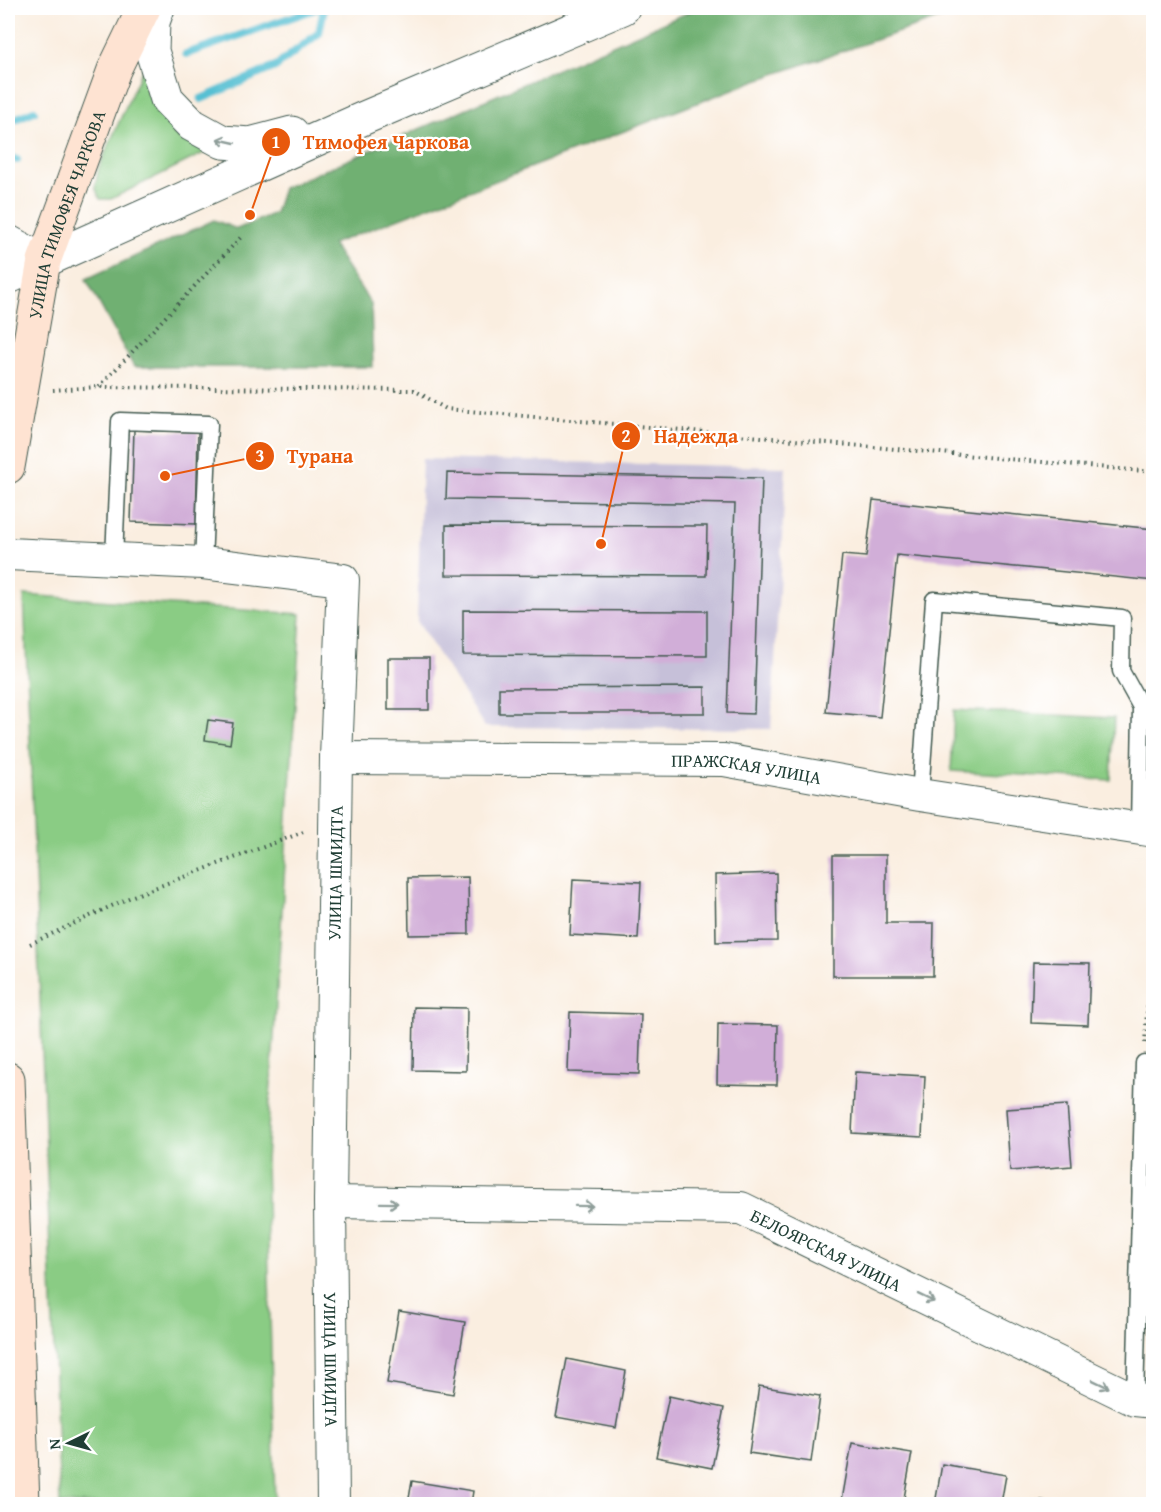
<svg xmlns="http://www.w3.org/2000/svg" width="1161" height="1512" viewBox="0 0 1161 1512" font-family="'Gentium Book Plus',serif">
<rect width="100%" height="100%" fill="#fff"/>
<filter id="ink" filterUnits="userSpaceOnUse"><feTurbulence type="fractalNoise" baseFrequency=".0167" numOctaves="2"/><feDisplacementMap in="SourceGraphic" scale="12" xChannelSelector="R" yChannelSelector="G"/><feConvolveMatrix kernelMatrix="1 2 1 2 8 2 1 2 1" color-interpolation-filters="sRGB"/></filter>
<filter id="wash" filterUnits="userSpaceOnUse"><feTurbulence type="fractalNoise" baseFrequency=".008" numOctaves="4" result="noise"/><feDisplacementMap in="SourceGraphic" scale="24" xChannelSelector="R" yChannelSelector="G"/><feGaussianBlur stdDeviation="1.35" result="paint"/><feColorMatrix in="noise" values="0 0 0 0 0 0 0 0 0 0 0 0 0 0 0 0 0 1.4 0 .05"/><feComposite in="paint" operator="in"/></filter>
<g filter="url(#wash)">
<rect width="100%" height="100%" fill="#faeee0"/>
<path fill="#c6c0d9" d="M422 459 786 467 771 729 485 727 417 621Z"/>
<path fill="#8acc84" stroke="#54845c" stroke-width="1.5" d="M144 66 212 149 111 199H100L95 187 99 167Z
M24 595 301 614 266 1161 275 1504H60Z
M954 710 1114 718 1111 780 951 771Z"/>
<path fill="#6fb072" stroke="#477653" stroke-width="1.5" d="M698 8H970L754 81 332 244 371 304 373 367H134L86 279 214 220 237 229 275 213 283 188Z"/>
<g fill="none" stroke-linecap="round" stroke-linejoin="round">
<path stroke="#57c0d3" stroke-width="8" d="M186 54 318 8
M201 99 275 67 319 33 324 8
M8 122 34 111
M8 157 17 160"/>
</g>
<g id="blocks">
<path fill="#d1aed8" d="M134 430 198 432 196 524 131 522Z
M447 473 762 478 754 714 727 713 735 504 446 499Z
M873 500 1154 529V581L897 555 880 717 826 712 842 555 866 557Z
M446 525 707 526 706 576 446 575Z
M463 610 707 611V656L463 655Z
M388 658H429V710H388Z
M705 687V713H499V688Z
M208 720 233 723 230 744 205 740Z
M833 855H886V923H934L933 976H833Z
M776 873 777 941 716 942 715 875Z
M468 877 469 934 409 935 408 878Z
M573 879 641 882 638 939 570 935Z
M1033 962 1090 963 1088 1025 1031 1023Z
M414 1007 467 1008 466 1071 413 1070Z
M570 1012 641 1014 639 1074 568 1072Z
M718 1024 778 1025 777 1085 717 1084Z
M855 1072 925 1076 922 1137 852 1133Z
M1067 1105 1072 1166 1010 1171 1006 1109Z
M1150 1267H1154V1333H1150Z
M399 1311 465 1322 453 1394 387 1383Z
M567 1359 626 1371 616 1428 556 1417Z
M759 1386 820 1396 811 1462 749 1453Z
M669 1396 724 1408 712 1468 656 1457Z
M852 1443 912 1453 903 1504H870L842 1500Z
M942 1464 1006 1475 1001 1504H935Z
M412 1481 473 1491 471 1504H408Z
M1041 1500 1060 1503 1059 1504H1040Z"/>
</g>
</g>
<g filter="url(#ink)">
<use href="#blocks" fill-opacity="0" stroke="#40584e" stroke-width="1.5"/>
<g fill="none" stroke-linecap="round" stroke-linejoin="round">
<defs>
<path id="service" d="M114 558 120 421 209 424 203 563
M920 795 934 600 1122 618 1121 671 1141 707 1139 829
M1135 1400 1144 1063"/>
<g id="minor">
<path d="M8 241 44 261"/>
<path d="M8 278 44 261"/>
<path id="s1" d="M8 554 203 563 343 580 336 758 330 1202 333 1504"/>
<path id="s2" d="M336 758 724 760 920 795 1154 831"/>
<path id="s3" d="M330 1202 741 1208 1135 1400 1154 1402"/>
</g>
<path id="tertiary" d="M158 8 153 22 152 51 167 99 192 125 223 142 250 144 292 133
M44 261 364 118 623 8"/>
<g id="secondary">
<path id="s4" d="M8 467 44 261 114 70 144 8"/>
<path d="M8 1079 23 1504"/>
</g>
</defs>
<use href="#service" stroke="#40584e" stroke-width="19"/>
<use href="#minor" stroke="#40584e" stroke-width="34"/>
<use href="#tertiary" stroke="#40584e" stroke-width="35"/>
<use href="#secondary" stroke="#40584e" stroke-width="35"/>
<path stroke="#40584e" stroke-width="4" stroke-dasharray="1.5 4.5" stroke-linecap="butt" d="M99 387 243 235
M53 390 98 387 414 390 446 409 1154 472
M30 944 133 896 306 831
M1145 1043 1154 900"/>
<use href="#service" stroke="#fff" stroke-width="16"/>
<use href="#minor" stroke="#fff" stroke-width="32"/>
<use href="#tertiary" stroke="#fff" stroke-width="33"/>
<use href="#secondary" stroke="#fee3d2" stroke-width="33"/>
</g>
<defs><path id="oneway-shaft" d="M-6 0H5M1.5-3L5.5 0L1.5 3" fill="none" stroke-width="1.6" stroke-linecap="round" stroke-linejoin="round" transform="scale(1.5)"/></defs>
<g stroke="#8f9e9a">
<use href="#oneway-shaft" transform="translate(226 141) rotate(-167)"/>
<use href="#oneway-shaft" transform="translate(389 1203) rotate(1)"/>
<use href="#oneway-shaft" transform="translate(584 1206) rotate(1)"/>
<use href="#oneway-shaft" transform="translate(926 1298) rotate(26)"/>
<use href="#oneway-shaft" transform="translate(1101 1384) rotate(26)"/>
</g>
</g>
<g text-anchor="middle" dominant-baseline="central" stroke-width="4.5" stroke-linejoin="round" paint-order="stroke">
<g font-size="18" fill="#1f3d34" stroke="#fff">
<text stroke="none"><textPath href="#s4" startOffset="260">УЛИЦА ТИМОФЕЯ ЧАРКОВА</textPath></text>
<text stroke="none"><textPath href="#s2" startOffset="411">ПРАЖСКАЯ УЛИЦА</textPath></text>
<text transform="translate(335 873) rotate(-89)">УЛИЦА ШМИДТА</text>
<text stroke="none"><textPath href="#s3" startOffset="506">БЕЛОЯРСКАЯ УЛИЦА</textPath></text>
<text stroke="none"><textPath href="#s1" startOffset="1116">УЛИЦА ШМИДТА</textPath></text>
</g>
</g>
<path fill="none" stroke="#e8590c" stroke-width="2" d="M250 215L276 142M601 544L626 436M165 476L260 456"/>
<g fill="#e8590c" stroke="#fff" stroke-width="2">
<circle cx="250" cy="215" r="6"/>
<circle cx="601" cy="544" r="6"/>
<circle cx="165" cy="476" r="6"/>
<circle cx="276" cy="142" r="15"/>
<circle cx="626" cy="436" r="15"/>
<circle cx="260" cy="456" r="15"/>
</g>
<g font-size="18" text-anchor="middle" font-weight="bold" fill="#fff">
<text x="276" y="148">1</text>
<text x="626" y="442">2</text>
<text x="260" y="462">3</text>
</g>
<g font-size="20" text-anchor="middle" font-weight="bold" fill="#e8590c" stroke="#fff" stroke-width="4.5" stroke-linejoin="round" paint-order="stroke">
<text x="386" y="149">Тимофея Чаркова</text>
<text x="696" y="443">Надежда</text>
<text x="320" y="463">Турана</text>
</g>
<rect width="1161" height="1512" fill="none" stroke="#fff" stroke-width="30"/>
<g transform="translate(69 1443) rotate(265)" stroke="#ffffff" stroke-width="4.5" paint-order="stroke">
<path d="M0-4.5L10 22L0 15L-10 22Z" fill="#1f3d34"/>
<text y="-9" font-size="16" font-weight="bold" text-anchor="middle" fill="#1f3d34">N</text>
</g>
</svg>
